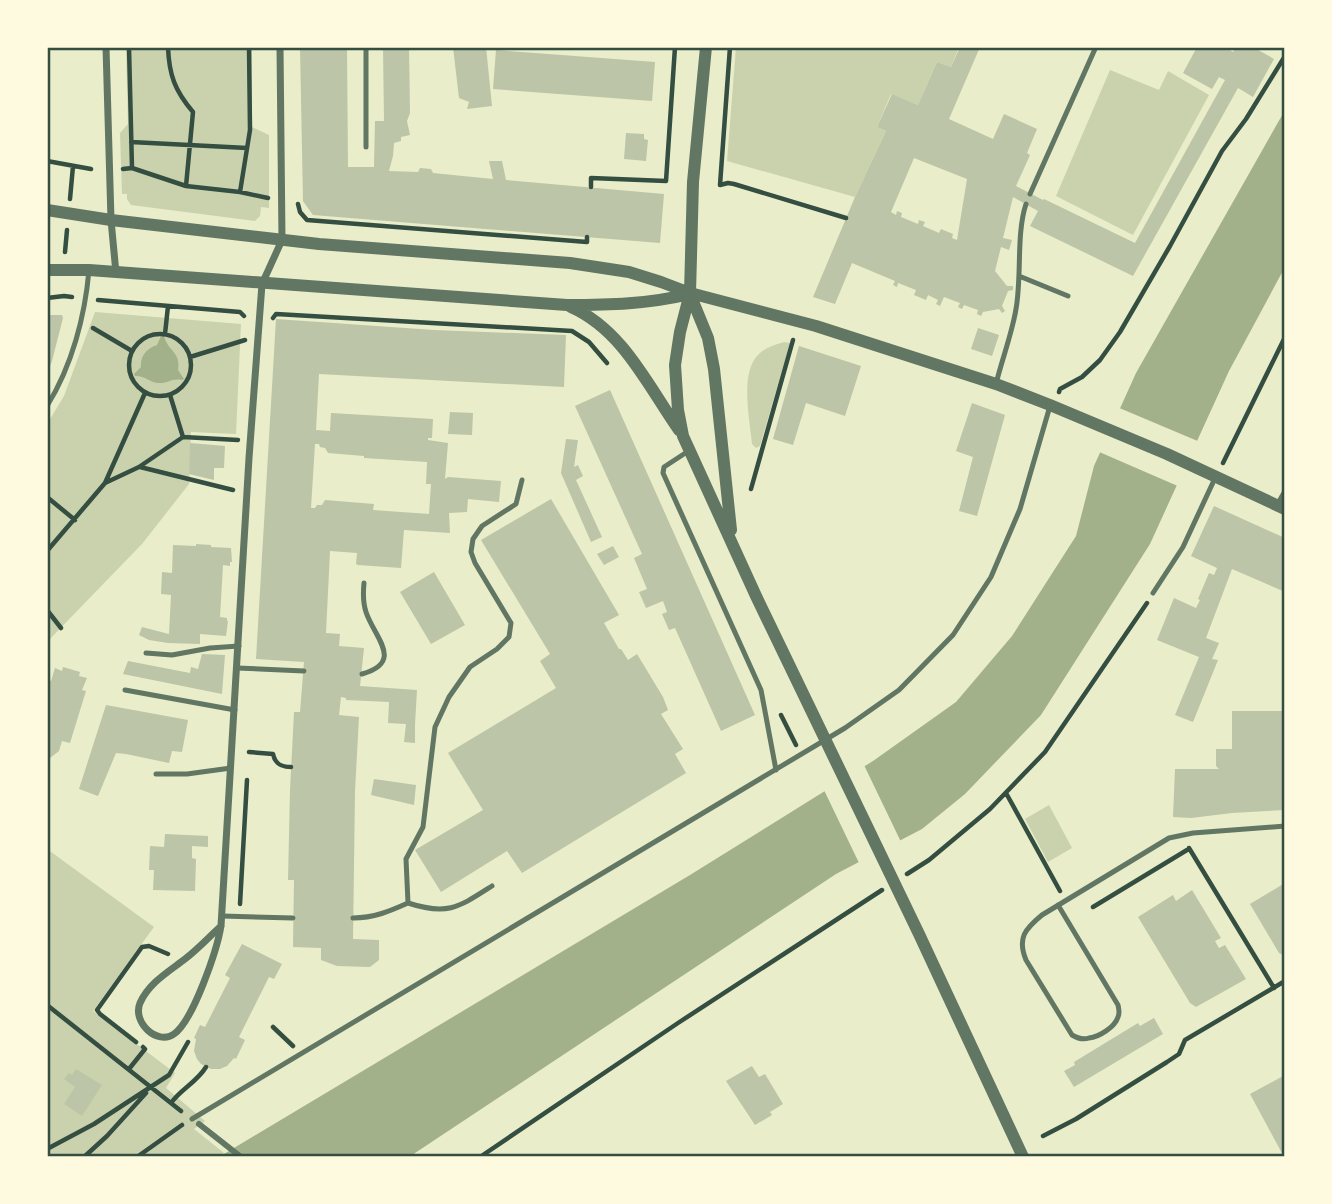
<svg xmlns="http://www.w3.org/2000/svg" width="1332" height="1204" viewBox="0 0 1332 1204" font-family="'Public Sans',sans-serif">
<rect width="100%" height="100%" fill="#e9edc9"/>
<path fill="#cad2ad" d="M126 47H252V127L269 135V208L261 207 260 216 255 221 131 205 127 199V194H122L120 133 128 124Z
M736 47H959L951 67 937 62 918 105 891 94 877 127 886 131 855 197 727 161Z
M1110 70 1159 90 1168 71 1209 95 1133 235 1056 196Z
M95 312 241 324 236 434 191 432 189 484 142 544 47 642V424L64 396Z
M784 342 790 343 760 446 756 448 752 444C750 420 739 372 759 354 766 347 775 345 784 342Z
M1049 805 1072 848 1048 862 1025 819Z
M47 849 154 927 93 1011 175 1073 166 1088 205 1121 194 1129 224 1153 219 1157H47Z"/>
<path fill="#a3b18a" d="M1285 110V267L1229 371 1150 544 1041 715 965 794 922 829 836 874 409 1157H219L690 875 873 761 956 702 1012 636 1076 536 1094 466 1136 373Z
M161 336H164C168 352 181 351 178 370L184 379 182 380C171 378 168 384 158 383 148 382 147 376 135 376L134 374 141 367C140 356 147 348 157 345Z"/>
<path fill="#e9edc9" d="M1117 407 1200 442 1180 487 1097 451Z
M863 763 902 844 860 865 823 788Z"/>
<path fill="#bcc5a7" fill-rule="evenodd" d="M300 47H347L348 167H374L375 121H384L383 47H409L410 113 407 121 410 135 401 137V141L394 143 393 156 389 171 418 172 420 168 431 169 433 173 493 179 489 161H502L506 180 664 194 660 243 313 215 303 201Z
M453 47H486L492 106 467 109 469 102 459 98Z
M960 47H980L949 119 993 139 1004 114 1037 129 1027 153 1030 155 1016 186 1043 200 1044 199 1135 243 1225 80 1219 77 1212 89 1183 73 1197 47H1225L1233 52 1236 47H1253L1274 59 1253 97 1238 88 1133 276 1030 226 1038 211 1013 197 1003 238 1012 240 1009 250 1001 247 995 271 1007 286H1013V290L1008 291 1002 306 1005 311 1002 313 999 309 983 312 981 316 977 314 978 310 964 305 962 309 958 307 960 303 944 297 940 306 936 304 938 300 928 295 926 300 914 295 916 290 898 283 897 287 893 285 895 281 852 263 835 304 813 297 855 197 886 131 877 127 892 94 918 105 937 62 951 67ZM914 158 967 179 957 240 952 238 953 234 941 229 939 233 923 226 925 222 919 220 918 224 901 217 902 213 897 211 896 215 891 212Z
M496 50 655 62 652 101 493 89Z
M626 133 644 134V139L648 140 646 161 624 159Z
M47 315H62L63 318 52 361 47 373Z
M276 319 434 330 566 335 564 387 319 374 316 430 330 431 331 413 433 419 432 438H428V440L448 443 445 479 448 477 501 481 499 502 468 499 467 512 449 513 450 533 404 530 401 568 358 565 356 564 357 553 330 551 326 633 340 634 339 646 364 648 360 686 417 690 415 725V743L404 742 406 724 388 723 389 702 346 700V698L341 697 339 715 359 717 355 791 353 939 379 940V960L370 967 337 966 321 960V948L293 947 294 880H288L290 790 294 712H300L304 662 256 659ZM315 444H319L320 447 325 448 328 453 364 456V458L427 462 426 484H431L429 514 373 510 374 504 325 500 322 505H317L315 508H311Z
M978 328 999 335 992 356 971 349Z
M799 346 861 366 845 416 806 403 793 445 773 439Z
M610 390 755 715 721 731 675 628 669 630 662 614 667 612 663 601 646 608 639 592 647 589 634 558 642 554 575 406Z
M972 403 1005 415 977 516 959 511 973 457 956 451Z
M450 412 473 413 472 435 448 434Z
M566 439 578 440 574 467 578 465 583 476 576 480 602 537 591 542 561 473Z
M190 443 225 446 224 468H214V480L189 474Z
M551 499 619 615 604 623 619 649H621L628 660 637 654 663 697 668 710 661 714 683 749 675 754 686 773 522 873 507 851 441 892 415 850 483 810 448 753 556 688 540 661 550 654 481 540Z
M1214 506 1285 538V592L1232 569 1206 638 1219 643 1212 659 1218 660 1193 722 1175 715 1199 657 1157 640 1174 598 1196 608 1200 600 1198 599 1209 573 1214 575 1217 568 1191 556Z
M196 544 211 545V547L231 548 232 562H230V566L223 565 220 617 227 618V621H228L226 636 200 634V644L168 643 149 640 139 635 142 627 169 634 171 595 161 594 162 572 172 573 173 545 196 546Z
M613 546 619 557 604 565 597 554Z
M434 572 465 625 431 644 400 592Z
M202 654 225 655 222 694 123 674 128 661 190 673 191 667 198 669Z
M63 667 80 672 79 676 87 678 82 690 86 691 70 743 62 741 59 751 50 758 47 757V679L51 681 55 668 62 671Z
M106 705 188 720 182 752 172 751 169 763 126 754 116 753 98 796 79 789Z
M1232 711H1285V810L1232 813 1191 818 1173 817 1175 769H1219L1216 766V749H1232Z
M374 779 416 785 414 805 371 795Z
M165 834 208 836V847L192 846V858L196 859 195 891 153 890 154 870H149L150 846 164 847Z
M1285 883V956L1279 953 1250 904Z
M1192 890 1221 938 1215 941 1219 948 1225 945 1246 979 1196 1007 1190 1003 1138 917 1173 895 1176 901Z
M242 944 282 964 274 979 269 977 239 1037 245 1040 236 1059 234 1058 227 1066 220 1069H211L201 1064 197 1059 194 1051 196 1039 194 1038 200 1025 205 1027 230 978 225 975Z
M1154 1018 1163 1034 1074 1087 1064 1071 1075 1065 1074 1062 1138 1023 1140 1026Z
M752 1066 759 1077 765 1074 783 1104 770 1112 772 1115 755 1125 726 1081Z
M76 1069 102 1085 82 1116 64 1104 75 1087 64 1079 69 1073 72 1075Z
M1285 1075V1157H1284L1250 1094Z"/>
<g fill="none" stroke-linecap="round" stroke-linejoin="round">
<path stroke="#344e41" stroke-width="4.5" d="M129 47 132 168
M168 47C169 75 175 91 193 112L186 186
M730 47 720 185 728 183 734 184 846 218
M131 142 247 148
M47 161 91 169
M123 169 132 168 186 186 240 192 268 198
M591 187V178L666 181 675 47
M240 192 250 130 249 47
M70 199 73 166
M298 204 300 212 307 220 587 242V237
M65 252 67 230
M47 298 64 296 72 297
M98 300 240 312 244 316
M273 318 276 314 572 331 589 342 607 363
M93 328 132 351
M129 365a31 31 0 1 1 62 0a31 31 0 1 1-62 0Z
M165 334 168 306
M190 357 245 340
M1059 392 1060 389 1082 377 1100 360 1120 332 1170 246 1222 151 1246 119 1285 56
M145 393 105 483 139 467 183 437 170 395
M183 437 238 440
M1223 463 1285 337
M140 467 233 490
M751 489 793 340
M47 497 75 520
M47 551 105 483
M47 610 61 628
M781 715 796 745
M249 752 273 754C275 764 281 767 291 767
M1006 793 1060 891
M1189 848 1274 988
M907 874 929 860 990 809 1045 752 1147 603
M240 904 247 780
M1093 907 1187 850
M47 1005 181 1111
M273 1027 293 1046
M136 1042 100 1014 97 1010 142 947 149 946 168 954
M129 1069 145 1049 143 1047
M171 1103C181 1089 197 1082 206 1067
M1043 1136 1076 1119 1167 1062 1179 1054 1185 1040 1285 981
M47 1149 94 1124 169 1075 188 1042
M84 1157 107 1136 146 1093
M137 1157 182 1125
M480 1157 678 1023 882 890"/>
<path stroke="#617663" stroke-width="5" d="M366 47V147
M1030 194 1095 49
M1019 276 1068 296
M996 384C1002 359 1012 334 1016 309 1022 276 1016 234 1026 204
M47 406C72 366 85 316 89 270
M690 450 664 467 663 473 761 690 776 770
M1277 505 1285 491
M1153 593 1183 547 1216 476
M146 653 172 655 210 648 239 646
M237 668 304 671
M362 674C405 662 374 637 366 612 363 603 363 593 364 583
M125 690 235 710
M156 774H187L231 768
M408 903 406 859 423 827 435 727 449 697 470 667 497 649 509 637 511 623 475 563 471 552 473 539 482 526 516 504 522 480
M1058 905 1118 1005C1119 1010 1120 1013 1118 1017 1115 1027 1099 1037 1089 1038 1083 1040 1077 1038 1072 1035L1026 960C1017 938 1025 929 1042 915L1169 838 1193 833 1285 826
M222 916 293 918
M353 918C374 918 390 911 408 903 448 916 459 907 492 886
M192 1119 845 728 899 690 953 635 991 577 1020 509 1050 406"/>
<path stroke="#617663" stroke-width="6" d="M199 1124 241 1157"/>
<path stroke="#617663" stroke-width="7" d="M106 47 111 220 116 273
M221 926C209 937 198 949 185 959 168 972 149 983 140 1003 132 1022 157 1046 174 1034 193 1021 217 950 221 926L249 458 262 284 282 240 280 47"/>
<path stroke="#617663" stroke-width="12" d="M706 47 693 182 690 293 680 332 675 365 678 410 683 436 756 596 919 934 1023 1157
M47 210 111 220 319 244 570 263 629 272 661 282 690 293 816 326 996 384 1050 405 1167 454 1285 509
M47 270H89L567 305C610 305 648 304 690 294
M690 294 708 338 714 369 731 530
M571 307C623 330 648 386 679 430"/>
</g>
<rect width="1332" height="1204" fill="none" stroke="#fefae0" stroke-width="98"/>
<rect x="49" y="49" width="1234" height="1106" fill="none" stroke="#344e41" stroke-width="2.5"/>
</svg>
